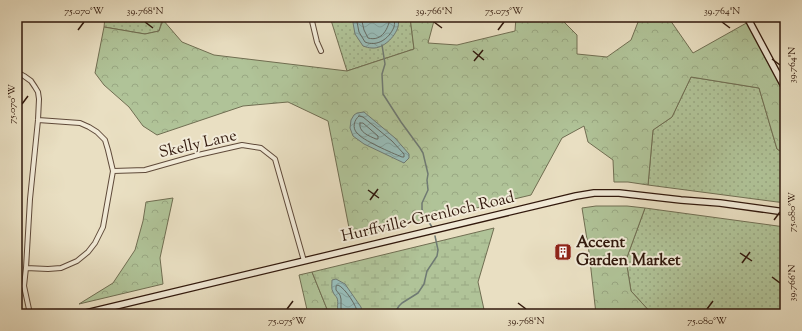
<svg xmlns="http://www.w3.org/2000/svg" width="802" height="331" viewBox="0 0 802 331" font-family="'Sorts Mill Goudy',serif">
<defs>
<pattern id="green-dots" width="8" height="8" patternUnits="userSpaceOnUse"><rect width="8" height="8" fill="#b0c398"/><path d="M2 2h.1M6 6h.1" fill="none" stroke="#98a782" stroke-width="1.8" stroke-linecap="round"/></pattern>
<pattern id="forest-crowns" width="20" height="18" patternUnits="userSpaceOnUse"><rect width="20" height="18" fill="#b0c398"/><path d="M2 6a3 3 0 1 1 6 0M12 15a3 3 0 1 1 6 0" fill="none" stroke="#98a782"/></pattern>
<pattern id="wetland-marsh" width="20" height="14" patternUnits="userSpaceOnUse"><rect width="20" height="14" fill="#b0c398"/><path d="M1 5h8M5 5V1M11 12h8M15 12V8" fill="none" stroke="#98a782"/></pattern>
<pattern id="water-waves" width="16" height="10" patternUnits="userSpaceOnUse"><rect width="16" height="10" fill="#98bcb8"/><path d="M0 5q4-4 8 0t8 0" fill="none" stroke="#83a19d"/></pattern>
</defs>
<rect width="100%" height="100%" fill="#e9dfc2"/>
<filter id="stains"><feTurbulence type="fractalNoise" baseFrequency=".005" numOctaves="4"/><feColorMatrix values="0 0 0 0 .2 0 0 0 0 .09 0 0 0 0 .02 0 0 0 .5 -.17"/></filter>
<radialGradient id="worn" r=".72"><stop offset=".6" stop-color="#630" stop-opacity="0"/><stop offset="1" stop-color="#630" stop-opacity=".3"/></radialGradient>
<path fill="url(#green-dots)" stroke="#706e52" d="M105 17H163L159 31 145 34 104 27Z
M330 17H410L414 49 347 71Z
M691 77 759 88 777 149 785 154V203L648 185 653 130 672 117Z
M645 208 785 227V314H652L631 291 626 260Z"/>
<path fill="url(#forest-crowns)" stroke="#706e52" d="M410 17H435L428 43 457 45 515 31 516 17H559L577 35V54L607 57 631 40 640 17H668L693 53 750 21 785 86V154L777 149 759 88 691 77 672 117 653 130 648 185 628 182H614L613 160 588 142 584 126 562 138 531 195 351 238 328 121 288 102 243 106 157 135 143 126 129 107 104 85 95 73 104 27 145 34 159 31 163 20 182 42 214 55 347 71 414 49Z
M173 198 160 258 163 284 79 304 113 283 135 250 143 221 146 202Z
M596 206H627L645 208 626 260 631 291 652 314H596L589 252 582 208Z
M312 272 329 314H308L299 275Z"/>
<path fill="url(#wetland-marsh)" stroke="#706e52" d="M494 228 478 282 485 314H410V312H400L399 314H329L312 272Z"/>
<path fill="url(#water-waves)" stroke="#6f7a73" d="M352 17H399C398 20 399 24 398 27 395 37 383 49 372 48 369 48 366 47 363 46L355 34Z
M364 112 395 138 409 154V158L404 163 364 144 353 136 350 128 351 120 354 115 357 113Z
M336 279 345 284 361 307 362 312 361 314H339C336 307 339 303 337 298 336 296 334 295 333 292 331 289 332 284 332 280Z"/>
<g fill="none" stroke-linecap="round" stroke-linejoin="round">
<path stroke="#646a62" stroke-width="1" d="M356 17 359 32 365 42C377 47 389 39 394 27 395 24 394 20 395 17
M361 17 364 30 368 38C382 42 389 28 390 17
M359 116 363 117 392 141 404 154V157H402C392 153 362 140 357 133 352 128 354 120 359 116Z
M360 123H363L378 136V139H376C369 136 358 132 360 123Z
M343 314 341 308V299L340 295 336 290V286L338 285C345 288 357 306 358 314"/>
<path stroke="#6f7a73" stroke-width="1.5" d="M382 45 385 64 382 74 383 94 401 122 420 148 423 153 428 174 427 180 428 190 422 203V209L423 213 432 227
M394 314 399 306 402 303 418 293 424 284 427 271 437 256 438 250 435 236"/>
<defs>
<path id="street" d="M260 17 294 19 306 17
M311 17 317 42 321 51
M17 72 24 76 31 81 35 87 38 92 39 99 38 120 30 199 26 268 24 286 30 314
M113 171 145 170 198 155 242 145 261 148 275 159 304 261
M26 268 48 269 61 268 77 261 88 252 95 243 103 227 113 171 108 150 105 140 97 132 89 127 80 123 38 120"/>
<path id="secondary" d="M747 17 785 88
M82 314 576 196 594 193H619L681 200 720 203 785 212"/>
</defs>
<use href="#street" stroke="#5f4a3a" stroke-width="6"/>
<use href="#secondary" stroke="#31180c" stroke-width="8"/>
<use href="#street" stroke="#f1ead7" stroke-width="4"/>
<use href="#secondary" stroke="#f1ead7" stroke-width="5.5"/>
</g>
<path fill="none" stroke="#31180c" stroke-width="1.5" d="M145 22 153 28M434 22 442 28M722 22 730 28M78 30 84 22M498 30 504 22M473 51 484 60M772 59 780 65M474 61 483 50M22 104 28 96M368 190 379 198M370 200 378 189M774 220 780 212M740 253 752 261M742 263 750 252M772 277 780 283M518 303 526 309M287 309 293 301M707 309 713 301"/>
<defs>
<symbol id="building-square" viewBox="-11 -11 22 22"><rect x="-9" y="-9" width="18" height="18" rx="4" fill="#8f2418" stroke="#f1ead7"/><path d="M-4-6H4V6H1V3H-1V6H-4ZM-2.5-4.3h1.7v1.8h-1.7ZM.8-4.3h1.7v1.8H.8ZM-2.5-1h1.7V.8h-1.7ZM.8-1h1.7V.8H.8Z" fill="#fff"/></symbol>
</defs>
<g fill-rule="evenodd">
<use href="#building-square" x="553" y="242" width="20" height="20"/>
</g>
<g text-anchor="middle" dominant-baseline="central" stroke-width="4" stroke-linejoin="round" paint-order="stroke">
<g font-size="16" fill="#31180c" stroke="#f1ead7">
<text transform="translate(198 145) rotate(-13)">Skelly Lane</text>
<text transform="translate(428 218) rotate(-13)">Hurffville-Grenloch Road</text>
</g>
<g font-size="16" font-weight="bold" fill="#31180c" stroke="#f1ead7" text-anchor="start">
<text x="576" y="243">Accent<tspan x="576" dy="18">Garden Market</tspan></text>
</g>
</g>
<rect width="802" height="331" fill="none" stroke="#e9dfc2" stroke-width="44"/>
<rect x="22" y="22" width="758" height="287" fill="none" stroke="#31180c" stroke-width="1.5"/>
<g font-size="10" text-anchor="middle" fill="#31180c">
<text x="84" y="14">75.070°W</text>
<text x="145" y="14">39.768°N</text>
<text x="434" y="14">39.766°N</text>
<text x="504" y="14">75.075°W</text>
<text x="722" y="14">39.764°N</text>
<text transform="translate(791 65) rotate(-90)" y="4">39.764°N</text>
<text transform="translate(11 104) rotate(-90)" y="4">75.070°W</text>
<text transform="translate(791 212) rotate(-90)" y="4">75.080°W</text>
<text transform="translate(791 283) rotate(-90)" y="4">39.766°N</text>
<text x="287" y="324">75.075°W</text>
<text x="526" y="324">39.768°N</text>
<text x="707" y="324">75.080°W</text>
</g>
<rect width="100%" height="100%" filter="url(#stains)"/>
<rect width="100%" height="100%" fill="url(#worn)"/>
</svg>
